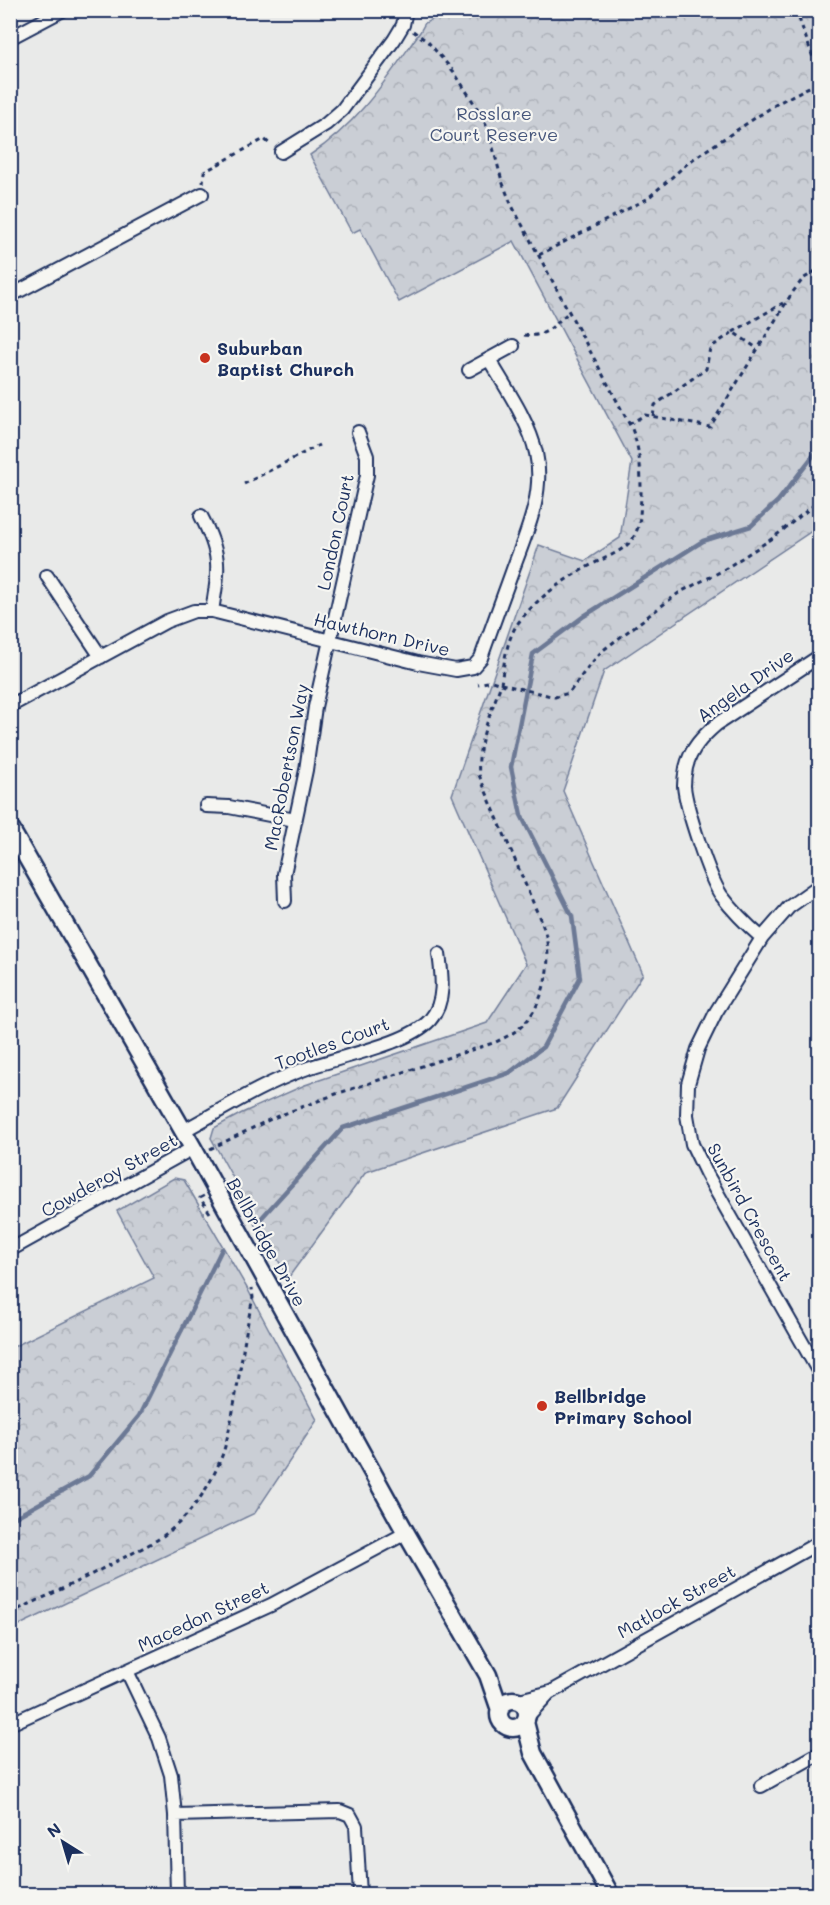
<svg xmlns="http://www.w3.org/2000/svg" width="830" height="1905" viewBox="0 0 830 1905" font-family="Mali,sans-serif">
<defs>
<pattern id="park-crowns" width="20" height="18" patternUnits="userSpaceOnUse" patternTransform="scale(1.5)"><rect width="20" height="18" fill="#caced5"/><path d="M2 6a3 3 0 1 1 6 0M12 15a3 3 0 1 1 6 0" fill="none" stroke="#adb1b9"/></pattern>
</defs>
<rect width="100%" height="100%" fill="#e9eae9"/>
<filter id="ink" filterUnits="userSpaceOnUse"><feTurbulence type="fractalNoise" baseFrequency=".0167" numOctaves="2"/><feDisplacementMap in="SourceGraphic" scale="12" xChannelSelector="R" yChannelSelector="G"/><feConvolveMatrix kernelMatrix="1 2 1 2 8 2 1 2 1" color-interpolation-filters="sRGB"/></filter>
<g filter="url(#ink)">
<path fill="url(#park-crowns)" stroke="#727e9a" stroke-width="1.5" d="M448 11H819V526L604 671 563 791 643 974 557 1108 366 1172 288 1278 211 1138 214 1128 242 1113 305 1085 487 1023 526 964 452 795 539 545 585 561 620 538 632 462 514 241 399 302 360 229 352 233 310 155C359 123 387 78 420 32L425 23Z
M174 1178 184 1180 247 1288 317 1420 255 1513 11 1629V1348L154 1278 117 1211Z"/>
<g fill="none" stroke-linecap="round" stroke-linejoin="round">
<path stroke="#6c7995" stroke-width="4.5" d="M256 1224 343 1128 509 1073 543 1047 580 978 572 916 521 815 511 767 533 654 584 616 703 541 751 526 778 501 820 447
M10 1520 89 1476 139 1416 222 1249"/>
<defs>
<path id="street" d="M10 38 63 10
M281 152 326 124 342 110 394 40 403 25 406 10
M10 296 202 194
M469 370 513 346
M201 516C222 556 219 568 212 611
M47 576 101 657
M10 706 167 621 194 611H212L418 663 456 670 473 667 481 658C491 629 502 600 512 572 526 533 545 494 536 453 529 421 505 387 489 359
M206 806 229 807 295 820
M820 885 789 907 762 938 716 1012 698 1049 688 1084 687 1115 692 1144 706 1173 820 1374
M285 901 284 874 306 770 315 707 367 475V456L358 432
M762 938C747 925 733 911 721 895 709 877 686 808 684 786 684 781 685 773 686 768 690 749 703 736 717 724L820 656
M183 1131C222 1110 261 1085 302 1070 336 1057 407 1045 430 1020 446 1002 442 975 439 954
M10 1250 193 1148
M127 1671 159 1738 171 1775 175 1815 177 1894
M519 1700 551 1692 820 1542
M527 1717 550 1692
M10 1724 271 1605 406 1533
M761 1786 820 1753
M175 1815 340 1811 350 1815 356 1826 360 1894"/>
<path id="secondary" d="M10 828 193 1148 406 1533 488 1675 500 1710
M499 1714a14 14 0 1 1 28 0a14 14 0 1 1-28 0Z
M525 1722 533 1753 610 1894"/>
</defs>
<use href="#street" stroke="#1b2f5e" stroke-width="16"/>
<use href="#secondary" stroke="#1b2f5e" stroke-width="21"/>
<path stroke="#1b2f5e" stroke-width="3" stroke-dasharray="4.5 4.5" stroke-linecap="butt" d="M796 10 820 77
M413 31 428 42 454 72 479 111 488 129 502 181 511 204 632 429C640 450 641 471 641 493 640 510 642 528 630 542 620 553 604 558 591 565 564 579 534 600 516 626 506 643 504 664 501 684L492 681 478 684
M203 183 204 172 264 139 271 145
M539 255 647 199 689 162 702 153 778 103 807 88 820 83
M733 332 783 303
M524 335C547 338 553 325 569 312
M653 416 655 405 706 369 710 348 733 332 757 348
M629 424 645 415 710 427 792 293 803 279 820 268
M244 484 319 445
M210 1149 273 1118 336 1094 496 1042C506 1037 516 1032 524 1024 546 1001 554 955 543 926L479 775C476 744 491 713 501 684L555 697 569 693 588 667 602 651 680 592 720 572 773 538 820 500
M204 1196 200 1198 212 1216
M10 1613C48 1596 85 1578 121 1559 138 1550 157 1542 172 1529 195 1510 215 1478 224 1450 238 1400 241 1348 253 1298L252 1288"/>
<use href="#street" stroke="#f6f6f2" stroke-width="12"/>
<use href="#secondary" stroke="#f6f6f2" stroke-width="16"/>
</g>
</g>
<g fill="#c8321e" stroke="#f6f6f2" stroke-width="2">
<circle cx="205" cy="358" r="6"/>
<circle cx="542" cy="1406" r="6"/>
</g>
<g text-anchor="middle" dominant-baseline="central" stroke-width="4.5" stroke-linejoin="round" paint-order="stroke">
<g font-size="18" fill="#47577c" stroke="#f6f6f2">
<text x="494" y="113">Rosslare<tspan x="494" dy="21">Court Reserve</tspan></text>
</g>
<g font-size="18" font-weight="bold" fill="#1b2f5e" stroke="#f6f6f2" text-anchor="start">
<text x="217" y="348">Suburban<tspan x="217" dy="21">Baptist Church</tspan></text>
<text x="554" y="1396">Bellbridge<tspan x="554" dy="21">Primary School</tspan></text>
</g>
<g font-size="18" fill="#1b2f5e" stroke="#f6f6f2">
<text transform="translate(335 532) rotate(-78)">London Court</text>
<text transform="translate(382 634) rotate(13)">Hawthorn Drive</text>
<text transform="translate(745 685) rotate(-35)">Angela Drive</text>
<text transform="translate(286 767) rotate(-79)">MacRobertson Way</text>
<text transform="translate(332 1043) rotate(-20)">Tootles Court</text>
<text transform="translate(109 1175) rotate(-29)">Cowderoy Street</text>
<text transform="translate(750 1212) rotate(61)">Sunbird Crescent</text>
<text transform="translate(267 1242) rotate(61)">Bellbridge Drive</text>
<text transform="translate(676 1601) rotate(-29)">Matlock Street</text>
<text transform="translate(203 1616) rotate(-25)">Macedon Street</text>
</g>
</g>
<rect width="830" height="1905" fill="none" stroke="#f6f6f2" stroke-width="36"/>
<rect x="18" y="18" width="794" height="1869" fill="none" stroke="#1b2f5e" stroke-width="2" filter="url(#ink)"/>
<g transform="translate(63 1842) rotate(323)" stroke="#f6f6f2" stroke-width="4.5" paint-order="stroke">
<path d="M0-4.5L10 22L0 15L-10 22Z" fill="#1b2f5e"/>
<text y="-9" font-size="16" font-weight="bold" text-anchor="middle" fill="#1b2f5e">N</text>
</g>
</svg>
